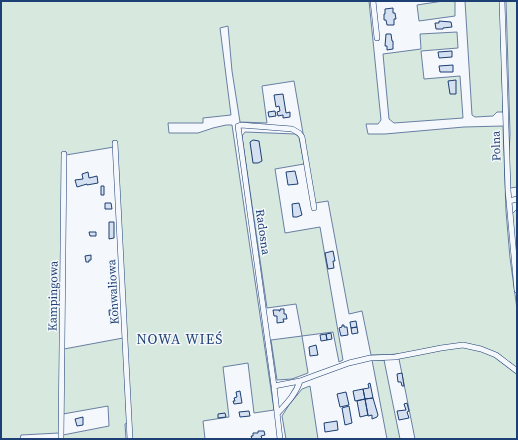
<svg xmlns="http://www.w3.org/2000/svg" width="518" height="440" viewBox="0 0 518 440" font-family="'Source Serif 4',serif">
<rect width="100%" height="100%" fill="#f4f7fb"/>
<path fill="#d7e8df" stroke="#687fa3" d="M1 1H369L381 120 378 124H366L368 134H385L464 127 503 126 506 211 510 258 517 309V439H415L398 354 384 355H371L362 311 349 314 328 201 315 203 294 81 262 86 267 123 240 122 232 71 228 26 220 28 231 115 203 118V123H168L169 133H198L213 128 226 125H232L274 410 254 413 248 363 223 367 229 417 203 421 205 439H131L114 147 66 155 59 433 21 435 20 439H1Z
M443 1H455V16L419 21 417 5Z
M465 1H500L503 112H497L493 116 475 117 472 115Z
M506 1H517V187L510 188 509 153 510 134Z
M457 32 458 48 421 51 424 79 460 76 463 118 394 123 389 119 383 54 421 49 420 34Z
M245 132 295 134 299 137 304 164 275 169 285 233 320 227 343 360 339 362 333 332 302 336 308 373 292 379 277 380 271 340 302 336 296 304 267 308 242 136Z
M517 209V279L512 214Z
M123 338 127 423 125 424 126 439H63V435L109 426 108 406 63 414 64 349Z
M372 360H384L400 439H387Z
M310 386 318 439H286L282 416 289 405 302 389Z"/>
<path fill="#d5e0f0" stroke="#1d3f73" d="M393 8V13H395L396 19H394V25H387L386 20H384V14H385V9Z
M439 21 451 22 452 27 443 28V29H436L435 23H439Z
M386 34H391L392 41H393V49L387 50V46H385Z
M452 51V57L439 58 438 52Z
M453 65V72H440L439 66Z
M456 80V94H450L448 81Z
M283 94 286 113 290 112V117L283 118V115L278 116 277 112 280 111 279 106 276 107 274 95Z
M275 111 276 116 269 117 268 112Z
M253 140 259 141 262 161 258 163H253L250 142Z
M295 171 298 184 288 185 286 172Z
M88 172 89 178 97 176 98 183 87 185V184L77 187 75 180 83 179 82 174Z
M101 186H104V195H101Z
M105 203H111L112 209H105Z
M299 203 302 215 297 217H293L292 204Z
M109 222H114V238L109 239Z
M89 232H96V236H90Z
M333 251 335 261H333L334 268 328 269 325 253Z
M91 255V260H89V262H86L85 256Z
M280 309H284V314H286L287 319H283L284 322 277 323V316H274L273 310H279V311H280Z
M109 310H115L116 323H110Z
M356 321 357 327 351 328 350 322Z
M342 325H344V327H347L348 335 341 336 339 328 342 327Z
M357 327 358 333 352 334 351 328Z
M331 333 332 339 327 340 326 334Z
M326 334 327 340 321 341 320 335Z
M316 345 318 355 310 356 309 347Z
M402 373 404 386H402L401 382H398L397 374Z
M370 383 373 398 365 399 363 389 369 388 368 384Z
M363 389 365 399 355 401 353 391Z
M240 391 242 403 234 404 233 401H235L234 398 237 397 236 392Z
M346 392 349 405 340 407 337 394Z
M373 398 378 415 377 417 372 419V415L368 416 365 399Z
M365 399 368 415 360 417 357 401Z
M407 403 409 411 407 412 409 418 399 420 397 411 406 410 404 404Z
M349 406 352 423 345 425 342 408Z
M249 411 250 416 240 417 239 412Z
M225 413 226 417 218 418V414Z
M83 417V425L77 426 75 419Z
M337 421 338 430 325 432 324 423Z
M258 431H264L265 435 261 436 262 439H252L251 436H253V433H258Z"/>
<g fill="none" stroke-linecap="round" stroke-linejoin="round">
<defs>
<path id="street" d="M373 1 377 38
M502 1 508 190 517 290
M115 143 130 439
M509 201 517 199
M274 386 300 381 316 375 349 363 370 358 395 357 421 352 441 348 463 345 481 349 496 355 517 371
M277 414C286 404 296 394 300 381
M61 439 64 154
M280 439 274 386 238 126 241 125 292 129 299 133 302 137 314 208"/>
</defs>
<use href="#street" stroke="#1d3f73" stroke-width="6"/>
<use href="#street" stroke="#f4f7fb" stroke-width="5"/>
</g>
<g text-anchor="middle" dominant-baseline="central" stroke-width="3" stroke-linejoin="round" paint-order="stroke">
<g font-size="12" fill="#1d3f73" stroke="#f4f7fb">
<text transform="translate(496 146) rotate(-92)">Polna</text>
<text transform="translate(263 232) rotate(82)">Radosna</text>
<text transform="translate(113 292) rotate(-93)">Konwaliowa</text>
<text transform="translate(53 296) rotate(-89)">Kampingowa</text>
</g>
<g font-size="14" letter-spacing="1" fill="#1d3f73" stroke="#f4f7fb">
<text x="180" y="339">NOWA WIEŚ</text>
</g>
</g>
<rect width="518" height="440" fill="none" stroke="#1d3f73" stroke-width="4"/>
</svg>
